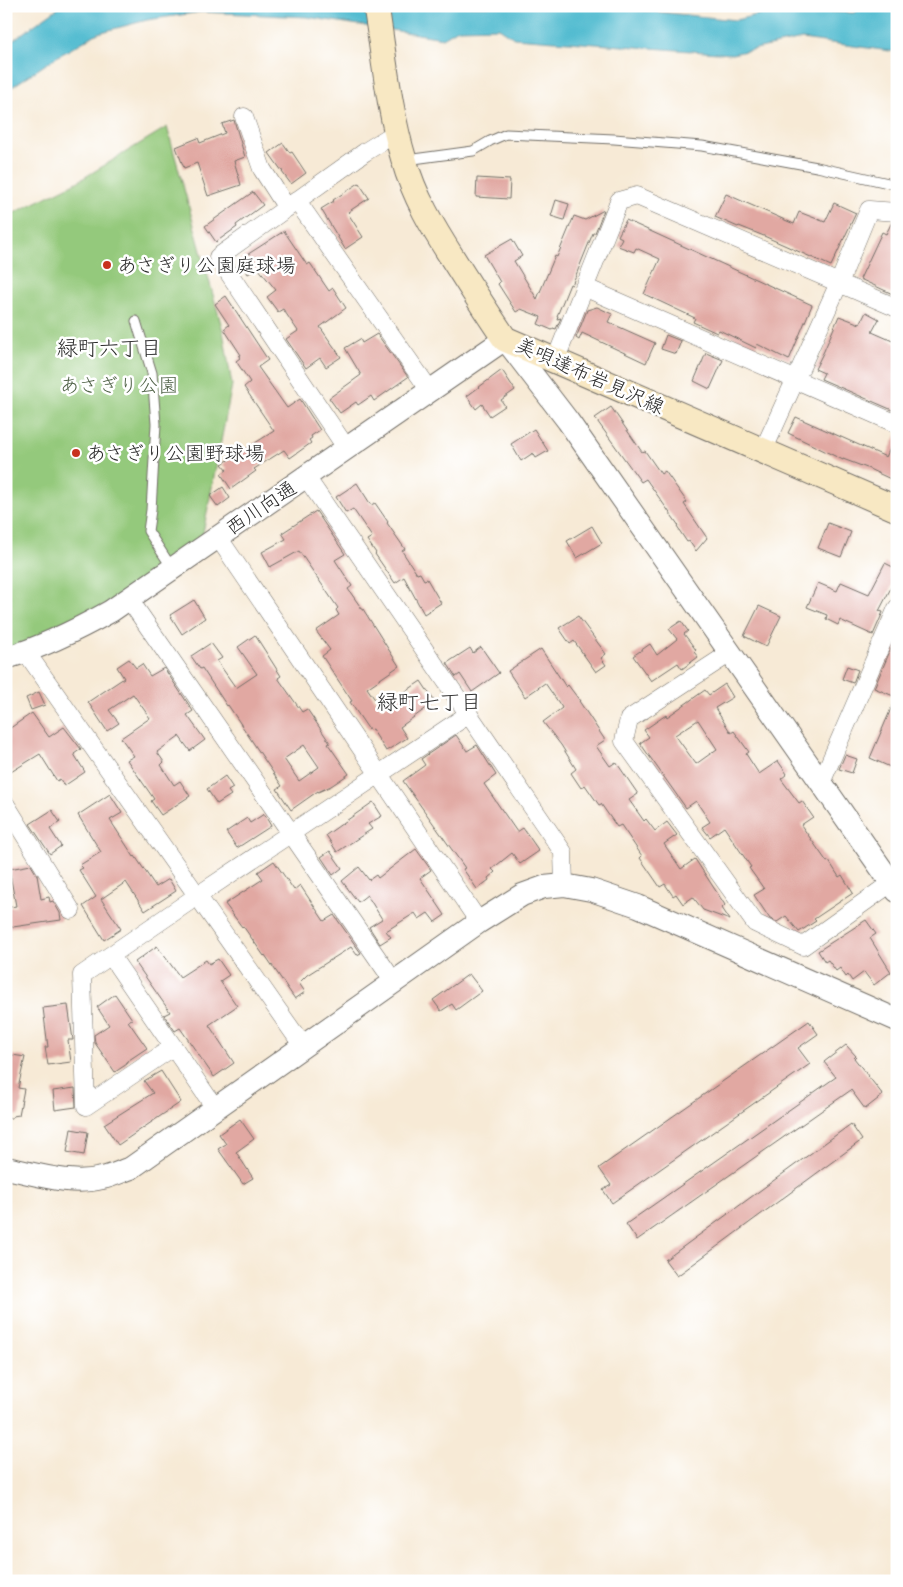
<svg xmlns="http://www.w3.org/2000/svg" width="903" height="1587" viewBox="0 0 903 1587" font-family="Caveat,'Klee One',sans-serif">
<rect width="100%" height="100%" fill="#fff"/>
<filter id="ink" filterUnits="userSpaceOnUse"><feTurbulence type="fractalNoise" baseFrequency=".02" numOctaves="2"/><feDisplacementMap in="SourceGraphic" scale="10" xChannelSelector="R" yChannelSelector="G"/><feConvolveMatrix kernelMatrix="1 2 1 2 8 2 1 2 1" color-interpolation-filters="sRGB"/></filter>
<filter id="wash" filterUnits="userSpaceOnUse"><feTurbulence type="fractalNoise" baseFrequency=".0096" numOctaves="4" result="noise"/><feDisplacementMap in="SourceGraphic" scale="20" xChannelSelector="R" yChannelSelector="G"/><feGaussianBlur stdDeviation="1.12" result="paint"/><feColorMatrix in="noise" values="0 0 0 0 0 0 0 0 0 0 0 0 0 0 0 0 0 1.4 0 .05"/><feComposite in="paint" operator="in"/></filter>
<g filter="url(#wash)">
<rect width="100%" height="100%" fill="#f7ead6"/>
<path fill="#94c97b" stroke="#607a53" d="M167 127 223 331 232 385 201 543 73 625 6 650V217L77 182Z"/>
<path fill="#53bcd0" stroke="#3f747e" d="M61 6H599L736 20 780 9 854 13 864 6H894L897 7V52L802 39 732 54 514 38 499 28 458 29 443 38 307 17 201 12 147 20 98 33 55 58 6 91V45Z"/>
<g id="blocks">
<path fill="#e1a8a2" fill-rule="evenodd" d="M234 120 245 157 234 161 241 185 208 196 197 163 184 168 176 147 198 138 200 143 225 133 222 124Z
M283 143 290 153 292 152 306 173 291 184 282 172 283 171H282L269 153Z
M477 178 510 180 509 199 476 197Z
M359 183 369 198 348 212 350 214 349 215 363 237 345 249 321 209 334 201 333 200Z
M253 192 263 205 236 225 237 227 216 242 205 226Z
M726 194 794 224 799 212 825 222 834 203 856 213 831 266 764 236 739 226 738 227 715 217Z
M556 200 569 204 564 220 551 216Z
M604 210 595 233H593L572 285 570 284 557 316H558L557 319 561 318 556 329 553 328 552 330 538 324 541 317 521 309 516 312 498 284 500 282 484 255 512 239 522 256 514 261 537 299 555 256 557 257 574 216 585 220Z
M626 220 812 305 789 360 757 344 756 348 719 330 717 333 693 322 695 318 644 294 660 259 636 248 634 252 618 246 622 238 618 236Z
M892 222 897 223V296L860 279 882 232 886 234Z
M284 231 307 265 310 263 329 291 333 288 346 308 320 327 341 357 326 367 320 358 306 368 286 339 298 331 283 309 278 312 267 297 276 290 258 268 248 274 239 260Z
M226 296 268 360 258 367 287 408 300 399 320 430 311 436 312 438 309 440 311 443 290 458 284 450 254 469 256 471 231 489 221 474 227 470 222 464 274 431 244 387 250 382 236 361 240 358 239 356 241 355 224 329 229 325 215 304Z
M597 307 612 314 608 322 655 343 646 363 582 333 579 340 576 338 587 310Z
M866 312 879 319 872 332 897 343V412L821 379 824 373 815 369 824 351 839 316 860 324Z
M377 334 408 377 374 401 371 396 358 405 356 402 340 413 329 398 361 375 345 348 360 339 362 343Z
M666 335 681 341 676 354 661 349Z
M706 353 723 360 710 389 694 381Z
M502 370 515 390 501 400 505 406 490 416 482 404 476 409 467 396Z
M611 407 642 452 645 451 661 474 665 471 687 502 684 504 707 538 696 551 689 541 687 542 677 527 679 526 646 479 641 482 595 418Z
M796 417 886 457 897 434V482L867 468 843 459V460L788 433Z
M534 429 548 451 536 458 533 453 521 461 511 444Z
M357 483 371 505 375 503 388 522 387 523 405 549 402 551 417 574 420 573 424 580 427 579 441 603 424 614 404 577 395 583 375 554 376 553 367 540 372 537 353 509 346 513 336 497Z
M223 487 230 498 218 507 210 496Z
M316 511 345 554 335 560 352 586 348 589 362 609H363L399 666 367 688 381 708 421 681 435 702 400 727 407 738 386 751 372 729 369 730 350 702 352 701 322 656 330 650 316 631 339 615 336 610 338 608 299 551 270 567 262 552 286 539 282 533Z
M828 523 851 532 841 557 818 548Z
M592 526 602 543 577 558 567 541Z
M885 563 897 569V586L893 584 879 611 883 612 873 635 840 620 838 625 826 619 827 615 807 607 818 583 837 591 841 582 869 594Z
M194 600 205 618 182 634 170 615Z
M759 606 781 616 766 647 744 636Z
M578 616 606 654 601 658 606 665 596 672 574 641 570 644 559 628Z
M681 621 688 631 684 634 696 650 694 652 698 657 682 669 678 663 651 681 633 656 650 644 657 655 677 639 669 629Z
M255 635 281 676 278 678 302 712 307 709 330 743 328 744 349 774 331 786 318 792V791L291 810 277 789 282 786 228 705 227 706 202 668 200 669 191 656 211 643 222 658 217 661 236 688 257 674 238 647ZM304 745 319 767 299 781 284 759Z
M897 635V770L870 758 896 697 874 688Z
M481 647 499 673 472 692 460 674 456 677 447 663 470 648 473 653Z
M541 649 566 687 568 685 580 701H579L605 740 596 746 610 766 616 762 638 794 629 800 644 821 646 819 655 831 667 822 677 835 664 844 681 869 695 859 725 905 722 908 730 920 703 910 693 897 683 904 676 894 673 896 665 884 660 887 640 858 642 856 621 825 617 827 601 804 599 805 585 785 581 788 571 773 576 769 561 745 543 722 562 708 561 706 545 683 525 697 508 671Z
M129 659 136 668 142 664 150 676 164 668 193 711 187 715 205 740 190 751 179 736 157 752 164 762 161 765 174 785 180 781 190 796 161 815 151 801 154 799 127 760 134 756 121 738 150 718 133 694 109 710 119 723 107 731 88 702 124 678 117 667Z
M847 666 858 670 853 683 842 679Z
M725 684 733 697 715 708 731 733 734 731 749 752 746 754 759 774 778 761 787 774 781 779 799 803 802 801 813 817 801 825 827 862 829 861 839 877 842 875 853 893 814 919 816 921 799 932 786 916 777 922 770 919 754 895 764 889 749 868 751 867 724 827 710 837 702 827 710 822 696 801 686 808 640 743 649 737 644 730 666 715 667 717 705 690 709 695ZM698 720 717 749 696 764 675 735Z
M39 692 45 705 31 710 26 698Z
M32 713 49 737 64 727 81 749 74 754 85 772 64 786 60 779 57 781 40 754 6 775V731Z
M456 735 467 751 477 745 496 775 484 784 517 832 523 828 539 851 520 864 512 853 492 869 495 872 488 878 489 880 477 889 463 869 465 868 403 781 425 765 421 759Z
M845 755 857 759 852 773 839 769Z
M225 776 233 788 228 791 231 795 217 804 207 789Z
M110 794 122 813 110 820 134 857 135 856 156 887 169 879 176 891 145 911 126 882 101 899 121 929 104 940 83 906 96 897 79 870 83 868 80 865 101 852 78 815Z
M373 802 382 816 368 824 372 829 337 852 326 835Z
M52 810 60 822 50 829 61 846 50 854 30 824Z
M264 814 271 826 237 848 226 832 247 818 250 823Z
M416 849 431 870 420 878 445 915 435 922 428 913 419 919 415 913 386 931 391 937 380 944 369 927 382 919 367 895 358 902 342 881 359 867 369 880 376 875 378 878Z
M330 851 342 868 333 875 321 857Z
M274 861 294 890 300 885 324 921 334 915 361 953 357 955 351 947 307 975 299 983 305 992 295 999 265 955 264 956 243 926 242 927 225 904 263 879 258 872Z
M31 865 37 875 41 899 49 897 50 902 53 901 60 913 61 920 6 928V908L16 906 9 869Z
M866 920 876 934 870 938 891 972 874 985 864 972 852 981 848 975 846 977 840 968 836 971 828 960 825 962 818 951Z
M157 946 180 977 206 960 209 964 218 959 229 975 220 981 237 1006 209 1025 234 1063 214 1077 180 1028 175 1031 164 1015 170 1012 135 962Z
M469 974 482 991 456 1010 452 1004 441 1011 433 1000Z
M115 994 132 1019 128 1021 147 1048 126 1062 127 1064 115 1072 95 1043 94 1035 109 1025 97 1007Z
M68 1005 73 1040H68L71 1062 48 1065 45 1047H48L43 1008Z
M809 1021 818 1034 798 1048 810 1064 612 1203 603 1190 611 1185 599 1168Z
M846 1045 856 1056 854 1058 883 1095 865 1109 851 1090 637 1240 626 1224 836 1077 824 1062Z
M6 1054 25 1057 18 1088 24 1089 19 1115 13 1116 12 1118H6Z
M161 1071 181 1102 118 1145 104 1124 153 1093 144 1081Z
M75 1088 76 1107 55 1110 53 1091Z
M240 1119 254 1139 236 1152 253 1178 243 1184 218 1149 226 1144 219 1134Z
M851 1124 862 1140 677 1276 665 1260Z
M71 1129 88 1132 84 1155 67 1152Z"/>
</g>
</g>
<g filter="url(#ink)">
<use href="#blocks" fill-opacity="0" stroke="#726e67" stroke-width="1"/>
<g fill="none" stroke-linecap="round" stroke-linejoin="round">
<defs>
<path id="service" d="M406 160 473 151 490 141 506 134 614 139 702 146 817 167 897 185
M136 321 152 373 156 424 151 510 148 531 172 568"/>
<path id="minor" d="M244 117 262 169 287 208
M297 201 431 392
M584 287 897 424
M555 361 619 201 637 196 897 308
M347 449 218 257 365 152 397 132
M763 451 839 283 869 210 897 212
M306 477 563 852 564 885
M218 537 479 922
M129 599 394 982
M26 652 303 1046
M730 653 629 719 624 741 755 923 803 946 891 883
M821 783 897 608
M6 805 71 910
M111 956 215 1108
M173 1047 86 1106 82 975 197 896 469 714"/>
<path id="tertiary" d="M6 658C43 647 77 630 111 611L505 339 568 421 897 891
M6 1168C37 1174 71 1186 102 1178 112 1176 122 1171 131 1168L479 922 522 895 544 887 564 885 591 890 638 906 897 1020"/>
<path id="secondary" d="M376 6C384 57 389 111 404 160 414 196 433 228 453 259 470 286 487 313 505 339L897 509"/>
</defs>
<use href="#service" stroke="#726e67" stroke-width="11"/>
<use href="#minor" stroke="#726e67" stroke-width="19"/>
<use href="#tertiary" stroke="#726e67" stroke-width="24"/>
<use href="#secondary" stroke="#726e67" stroke-width="27"/>
<use href="#service" stroke="#fff" stroke-width="9"/>
<use href="#minor" stroke="#fff" stroke-width="18"/>
<use href="#tertiary" stroke="#fff" stroke-width="22"/>
<use href="#secondary" stroke="#f8e8c3" stroke-width="25"/>
</g>
</g>
<g fill="#c8321e" stroke="#fff" stroke-width="2">
<circle cx="107" cy="265" r="5"/>
<circle cx="76" cy="453" r="5"/>
</g>
<g text-anchor="middle" dominant-baseline="central" stroke-width="5" stroke-linejoin="round" paint-order="stroke">
<g font-size="20" fill="#2b2b2b" stroke="#fff" text-anchor="start">
<text x="117" y="265">あさぎり公園庭球場</text>
<text x="86" y="453">あさぎり公園野球場</text>
</g>
<g font-size="20" fill="#2b2b2b" stroke="#fff">
<text transform="translate(590 376) rotate(24)">美唄達布岩見沢線</text>
<text transform="translate(261 508) rotate(-34)">西川向通</text>
</g>
<g font-size="20" fill="#506247" stroke="#fff">
<text x="119" y="385">あさぎり公園</text>
</g>
<g font-size="21" fill="#2b2b2b" stroke="#fff">
<text x="109" y="348">緑町六丁目</text>
<text x="429" y="702">緑町七丁目</text>
</g>
</g>
<rect width="903" height="1587" fill="none" stroke="#fff" stroke-width="25"/>
</svg>
